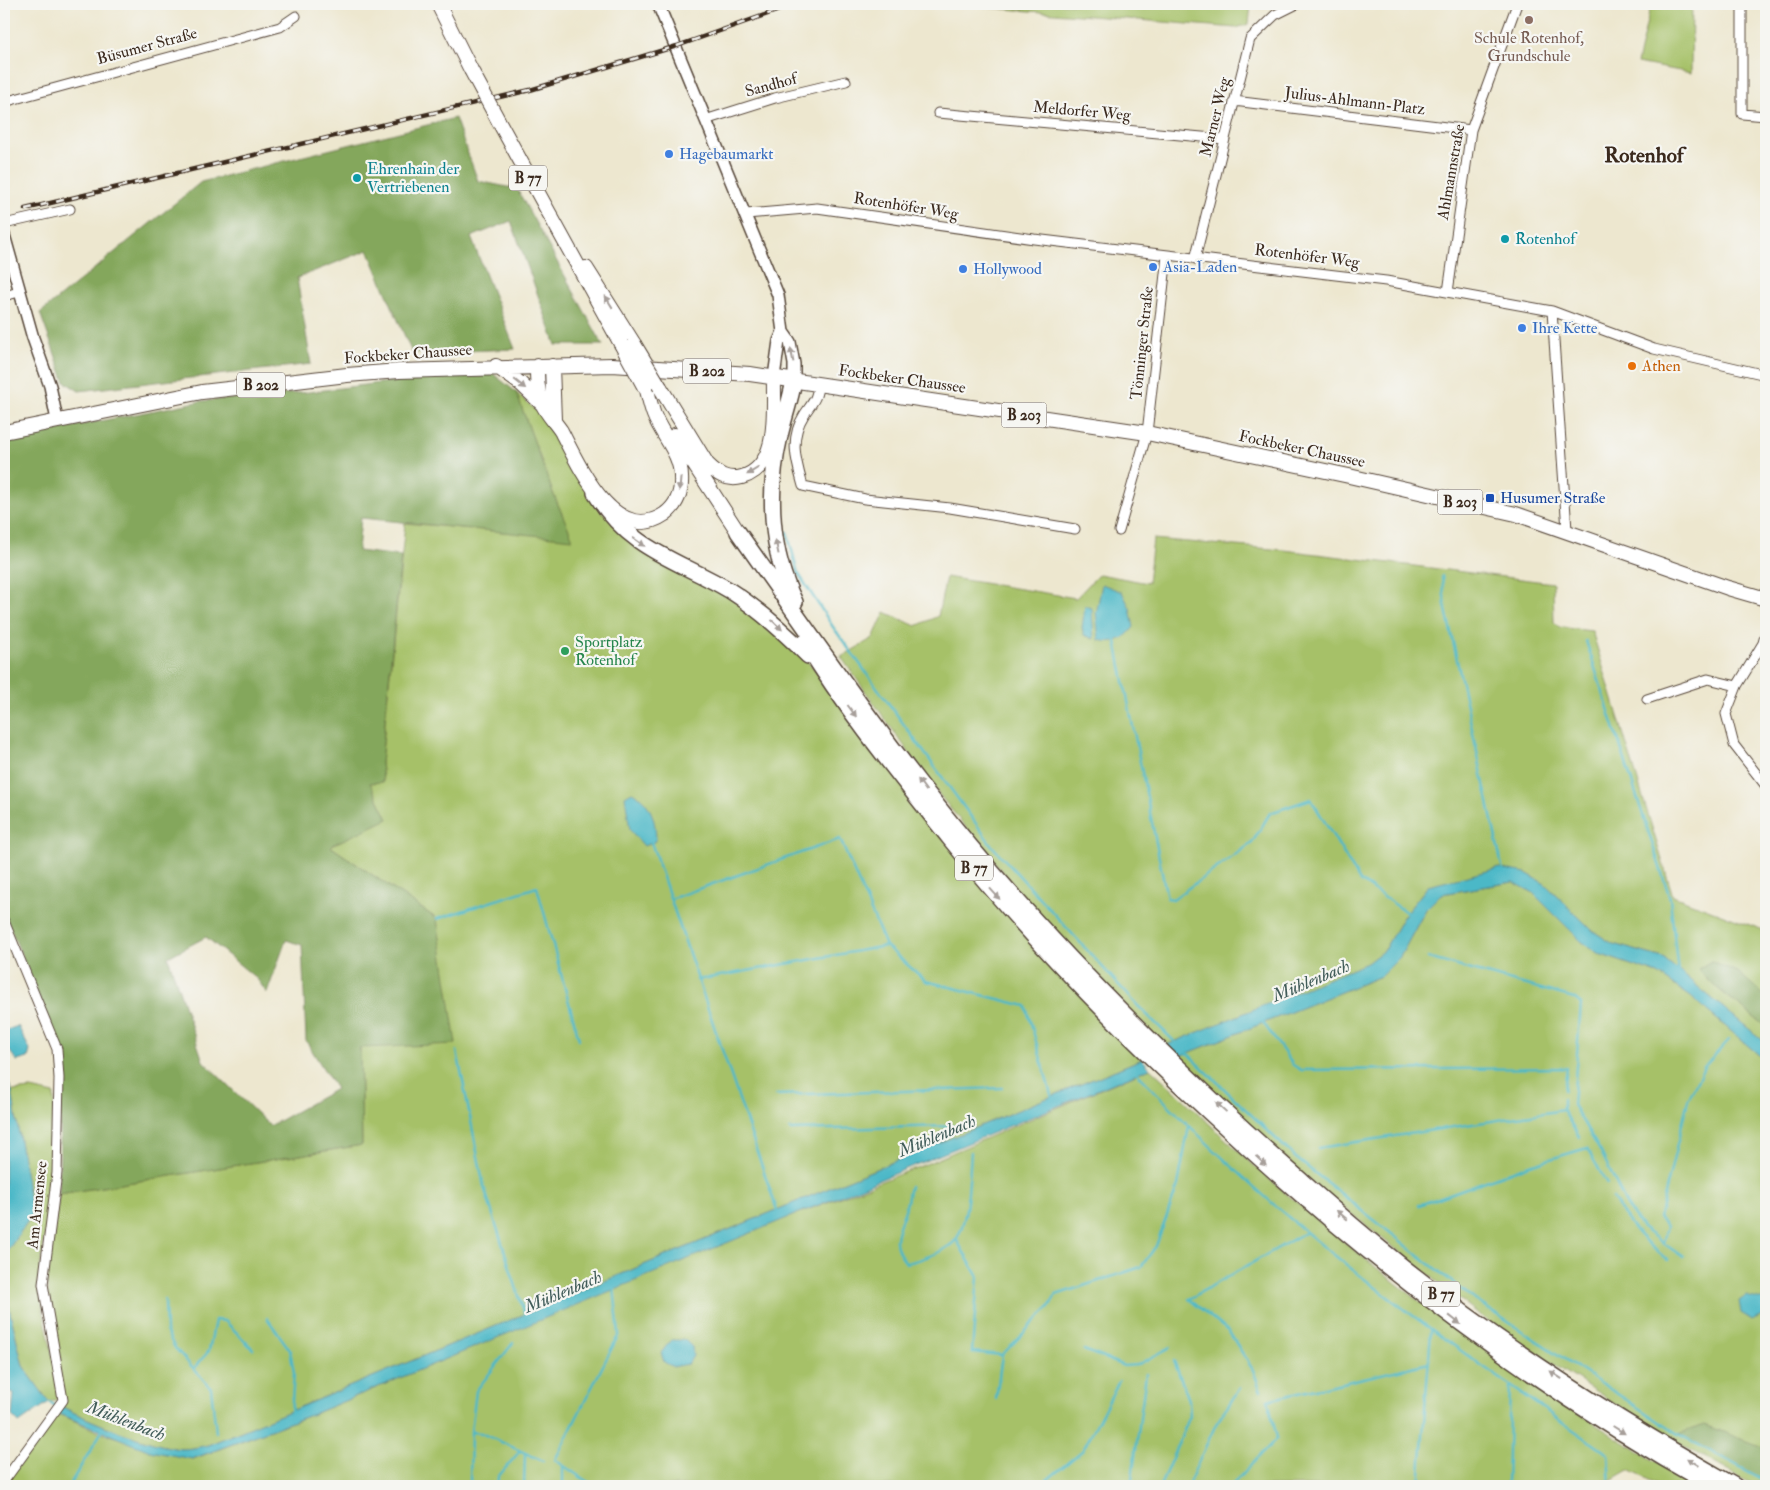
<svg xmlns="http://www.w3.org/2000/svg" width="1770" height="1490" viewBox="0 0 1770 1490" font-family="'IM FELL Double Pica',serif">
<rect width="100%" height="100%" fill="#f6f6f2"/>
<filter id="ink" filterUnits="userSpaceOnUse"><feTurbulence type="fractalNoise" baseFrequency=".02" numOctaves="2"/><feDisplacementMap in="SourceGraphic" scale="10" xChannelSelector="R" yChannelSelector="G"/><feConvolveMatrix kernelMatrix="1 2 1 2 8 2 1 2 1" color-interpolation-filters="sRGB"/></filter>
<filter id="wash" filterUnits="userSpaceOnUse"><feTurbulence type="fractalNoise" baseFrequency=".0096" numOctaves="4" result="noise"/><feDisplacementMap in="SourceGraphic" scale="20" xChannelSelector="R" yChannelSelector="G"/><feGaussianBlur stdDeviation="1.12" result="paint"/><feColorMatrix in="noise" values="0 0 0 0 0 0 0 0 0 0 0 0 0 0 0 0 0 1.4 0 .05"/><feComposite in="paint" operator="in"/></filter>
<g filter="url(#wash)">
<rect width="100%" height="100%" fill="#ede7cf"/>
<path fill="#a6c167" stroke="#707642" d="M945 4H1251L1249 24 1236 28Z
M1651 4H1692L1691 73 1637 63Z
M516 392 541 415 602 512 729 595 776 631 817 671 992 896 1142 1059 208 1445C200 1447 190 1449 181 1449 151 1446 88 1421 61 1406L47 1285 59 1194 362 1145 360 1047 437 919 330 846 370 782 383 781 381 763 405 523 572 538 553 493Z
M1153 539 1284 550 1553 583 1554 622 1559 627 1592 631 1673 896 1766 931V1043L1663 958 1613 944 1593 931 1545 884 1526 873 1428 886 1403 917 1384 950 1368 963 1164 1046 1028 903 937 792 841 657 873 638 885 612 916 626 938 616 946 577 1076 598 1099 574 1148 583Z
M1513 882 1532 892 1581 941 1599 954 1658 974 1691 997 1766 1061V1486H1756L1667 1437 1494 1326 1312 1183 1178 1057 1381 976 1400 957 1426 909 1441 894Z
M1150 1068C1196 1110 1241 1156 1289 1196 1416 1304 1553 1405 1699 1486H1661L1629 1470 1610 1481V1486H4L57 1413 101 1433 193 1459 313 1414 758 1229 926 1164Z
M31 1089 54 1094V1173L38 1284 61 1398 49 1402 23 1366 4 1287V1256L32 1215 12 1091Z"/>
<path fill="#84a75c" stroke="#60683d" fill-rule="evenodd" d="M455 118 478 181 517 189 603 345H556L511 221 471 237 515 349 412 353 368 250 297 278 311 364 79 391 65 382 40 313 201 182Z
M491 372 516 392 553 493 573 539 361 518 358 551 401 556 381 763 383 782 370 783 388 819 330 846 437 919 456 1044 360 1048 362 1145 59 1194 61 1094 60 1048 4 913V440L202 401 309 392 435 376ZM206 937 257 979 267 993 286 940 302 945 306 1041 336 1089 270 1126 203 1061 168 957Z
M1711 961 1739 973 1766 997V1027L1712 984 1698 969Z
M1704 1425 1766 1448V1481L1678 1434Z"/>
<path fill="#4bb8c7" stroke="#437172" d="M1102 584 1122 592 1130 608 1134 627C1124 640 1115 644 1099 640L1096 614Z
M1085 606 1092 608 1094 639 1084 635 1082 628Z
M632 792C651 802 656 820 656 841L644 846 630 830 625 796Z
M1499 868 1526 873 1545 884 1593 931 1613 944 1663 958 1766 1043V1061L1691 997 1658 974 1599 954 1581 941 1532 892 1513 882 1441 894 1426 909 1400 957 1381 976 1178 1057 1164 1046 1367 963 1384 950 1403 917 1428 886Z
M18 1026 30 1050 28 1058 17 1061 8 1049 4 1031Z
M1142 1059 1150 1068 313 1414 192 1459 150 1451 57 1413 61 1406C88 1421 151 1446 181 1449 190 1449 200 1447 208 1445Z
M4 1073 12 1091 32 1215 4 1256Z
M4 1287 23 1366 49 1402 19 1423 12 1416 14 1393 4 1390Z
M1746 1296 1766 1301V1313L1752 1320 1741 1313 1739 1301Z
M671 1340H685L692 1347 693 1356 688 1364 673 1367 664 1362 661 1353Z"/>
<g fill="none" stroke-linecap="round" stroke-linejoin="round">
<path stroke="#4bb8c7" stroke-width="2.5" d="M787 532 798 573 833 627 993 847 1138 1006 1177 1044
M1442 576 1445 605 1503 871
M1116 641 1167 898 1173 899 1252 843 1270 813 1311 799 1360 881 1409 914
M1586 641 1670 898 1678 973
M651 842 778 1213
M670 899 840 839 886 946 926 981 1026 1006 1052 1098
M437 919 537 887 579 1039
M1428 958 1574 998 1581 1004 1573 1105 1602 1154 1627 1206 1642 1228 1683 1257
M697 980 886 946
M1262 1021 1293 1065 1301 1070 1567 1068 1564 1090
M457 1051 484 1187 525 1315
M1185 1051 1296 1158 1475 1300 1678 1434 1766 1481
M1136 1072C1190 1128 1246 1182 1306 1232 1402 1312 1505 1382 1608 1454L1610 1486
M776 1095 1002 1088
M1563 1099V1110L1579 1137
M790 1130 953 1126
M1318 1148 1563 1110
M910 1186C908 1195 907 1205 904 1213 896 1234 890 1243 906 1263 921 1260 941 1253 953 1243 969 1228 969 1174 971 1152
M1613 1198C1630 1226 1642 1241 1668 1260
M1419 1205 1530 1165 1587 1148 1607 1184
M956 1239 978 1277 972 1352 1002 1355
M1663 1244 1667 1226 1659 1218 1688 1100 1704 1067 1729 1040
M165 1300 166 1331 175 1348 211 1388 216 1432
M267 1318 290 1350 294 1373 291 1415
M1084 1350 1124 1366 1137 1365 1171 1347
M194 1368 209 1351 215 1320 225 1321 253 1349
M1261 1391 1253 1370 1229 1332 1189 1299 1306 1232
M996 1399 1002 1355 1049 1307 1056 1295 1141 1267 1156 1246 1178 1185 1189 1126
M49 1402 56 1406
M471 1432 481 1433 543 1461
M1188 1485 1216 1424 1240 1388
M71 1486 72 1481 102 1431
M470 1486 471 1432 476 1391 513 1343
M497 1486 498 1477 519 1452
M524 1486 525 1455
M563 1486V1466
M599 1486 588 1482 555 1460 619 1334 614 1288
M707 1486 710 1485
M1043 1486 1047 1480 1083 1450 1119 1381
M1131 1486 1146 1374
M1160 1486 1190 1416 1189 1400 1174 1361
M1231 1486 1277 1438 1268 1400 1429 1363
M1419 1486 1431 1331
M1507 1486 1510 1385"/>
</g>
</g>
<g filter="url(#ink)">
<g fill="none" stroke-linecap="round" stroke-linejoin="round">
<defs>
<path id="minor" d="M1742 4V114L1766 116
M1234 101 1471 130
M4 102 280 27 296 16
M938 113 1224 139
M705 120 775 98 846 81
M746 214 817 208 1034 239 1386 281 1552 311 1654 349 1766 375
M4 224 70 209
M1195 259 1250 39 1275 15 1297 4
M1448 292 1471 130 1517 4
M4 296 19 292
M1552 311 1567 530
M818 384C818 398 811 404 804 415 789 439 796 461 803 486L865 499 950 508 1075 529
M1119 531 1147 433 1167 256
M1737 686 1726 714 1734 745 1766 786
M1647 699 1708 679 1737 686 1763 643 1766 632
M4 921 57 1049 59 1078 57 1173 43 1284 63 1400 4 1481"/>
<path id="tertiary" d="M658 4 778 295 783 332 790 342 794 364V380
M4 235 33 338 50 386 57 420
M774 377 779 341 783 332"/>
<path id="primary" d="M438 4 471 70
M498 120 621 344
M586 268 634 344
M496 366 521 384 542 404
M537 366C537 378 537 391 542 403 546 413 555 422 561 431 578 464 615 548 665 514 677 505 682 491 681 477 681 453 662 436 654 415 651 407 649 398 647 390
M552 366 554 420
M660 387 707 464C717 474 727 481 742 477 781 466 773 409 774 377
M4 432 202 392 347 375 399 371 612 365 750 374 1147 433 1349 476 1516 514 1728 588 1766 599
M675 435 738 532"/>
<path id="trunk" d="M794 380C791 399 784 417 780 436 767 491 770 552 795 602
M595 493C631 551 674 558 729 590 759 609 783 631 808 656
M738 532C813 638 887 747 971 847 1048 939 1131 1023 1218 1105 1271 1154 1325 1203 1381 1249 1490 1338 1612 1417 1735 1486
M805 642C847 712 900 776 950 839 1029 937 1117 1027 1209 1112 1362 1255 1529 1384 1712 1486"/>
</defs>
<use href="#minor" stroke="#564639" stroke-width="11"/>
<use href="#tertiary" stroke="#564639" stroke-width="14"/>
<use href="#primary" stroke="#564639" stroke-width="16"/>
<use href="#trunk" stroke="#564639" stroke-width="18"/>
<use href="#minor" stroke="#fff" stroke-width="9"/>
<use href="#tertiary" stroke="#fff" stroke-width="11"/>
<use href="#primary" stroke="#fff" stroke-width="14"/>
<use href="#trunk" stroke="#fff" stroke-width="15"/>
<defs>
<path id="rail" d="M25 209 530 90 677 46 796 4"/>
</defs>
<use href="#rail" stroke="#3b2a1e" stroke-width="4.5"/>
<use href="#rail" stroke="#f6f6f2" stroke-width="2.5" stroke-dasharray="8" stroke-linecap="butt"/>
<defs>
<path id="primary-bridge" d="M471 70 498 120
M621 344 645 388
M634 344 660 387"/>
</defs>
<use href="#primary-bridge" stroke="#564639" stroke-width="16" stroke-linecap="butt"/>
<use href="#primary-bridge" stroke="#fff" stroke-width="14"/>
</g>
<defs><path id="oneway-solid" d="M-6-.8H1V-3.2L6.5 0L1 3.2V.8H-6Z" transform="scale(1.25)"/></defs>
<g fill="#a79f9a">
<use href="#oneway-solid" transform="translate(609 302) rotate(-122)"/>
<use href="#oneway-solid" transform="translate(792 355) rotate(-101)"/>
<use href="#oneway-solid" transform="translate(520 384) rotate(39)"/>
<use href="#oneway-solid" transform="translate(753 471) rotate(148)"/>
<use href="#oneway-solid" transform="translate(680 484) rotate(95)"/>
<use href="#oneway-solid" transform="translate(639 542) rotate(35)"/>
<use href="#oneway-solid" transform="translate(777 547) rotate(-102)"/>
<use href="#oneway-solid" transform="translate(777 625) rotate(43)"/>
<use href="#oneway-solid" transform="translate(852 711) rotate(53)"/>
<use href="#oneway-solid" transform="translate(922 785) rotate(-126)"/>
<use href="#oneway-solid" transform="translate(995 894) rotate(48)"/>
<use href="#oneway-solid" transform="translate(1221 1107) rotate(-137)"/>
<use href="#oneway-solid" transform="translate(1261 1161) rotate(43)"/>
<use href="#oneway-solid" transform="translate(1342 1215) rotate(-140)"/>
<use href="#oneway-solid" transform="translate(1455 1320) rotate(38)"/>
<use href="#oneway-solid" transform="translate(1556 1375) rotate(-146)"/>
<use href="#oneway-solid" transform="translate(1619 1430) rotate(32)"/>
<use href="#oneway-solid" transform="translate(1693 1462) rotate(-149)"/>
</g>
</g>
<circle fill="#8d6e63" stroke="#f6f6f2" stroke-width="2" cx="1529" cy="20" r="5"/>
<g fill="#3f7fe0" stroke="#f6f6f2" stroke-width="2">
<circle cx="669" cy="154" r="5"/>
<circle cx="1153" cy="267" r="5"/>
<circle cx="963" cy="269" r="5"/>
<circle cx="1522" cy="328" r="5"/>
</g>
<g fill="#0f9aa8" stroke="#f6f6f2" stroke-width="2">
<circle cx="357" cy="178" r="5"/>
<circle cx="1505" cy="239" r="5"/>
</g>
<circle fill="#e8710a" stroke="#f6f6f2" stroke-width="2" cx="1632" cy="366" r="5"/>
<rect fill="#1a4fb4" stroke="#f6f6f2" stroke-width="2" x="1485" y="493" width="10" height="10" rx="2.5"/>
<circle fill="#2e9e5b" stroke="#f6f6f2" stroke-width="2" cx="565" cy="651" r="5"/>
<g text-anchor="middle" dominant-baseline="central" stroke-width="4.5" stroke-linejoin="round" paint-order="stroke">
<g fill="#f6f6f2" stroke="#73675e" stroke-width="1">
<rect x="509" y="165.5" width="38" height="25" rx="4"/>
<rect x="683" y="358.5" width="48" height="25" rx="4"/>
<rect x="237" y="372.5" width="48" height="25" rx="4"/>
<rect x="1001.5" y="402.5" width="45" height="25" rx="4"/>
<rect x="1437.5" y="489.5" width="45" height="25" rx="4"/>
<rect x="955" y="855.5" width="38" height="25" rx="4"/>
<rect x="1422" y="1281.5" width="38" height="25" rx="4"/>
</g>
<g font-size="15" font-weight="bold" fill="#3b2a1e">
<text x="528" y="178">B 77</text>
<text x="707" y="371">B 202</text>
<text x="261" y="385">B 202</text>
<text x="1024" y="415">B 203</text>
<text x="1460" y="502">B 203</text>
<text x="974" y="868">B 77</text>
<text x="1441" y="1294">B 77</text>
</g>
<g font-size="16" fill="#785e54" stroke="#f6f6f2">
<text x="1529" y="38">Schule Rotenhof,<tspan x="1529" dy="18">Grundschule</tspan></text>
</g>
<g font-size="16" fill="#3b2a1e" stroke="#f6f6f2">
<text transform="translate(147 46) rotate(-15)">Büsumer Straße</text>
<text transform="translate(771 85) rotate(-15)">Sandhof</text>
<text transform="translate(1355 101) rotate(7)">Julius-Ahlmann-Platz</text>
<text transform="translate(1082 111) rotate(5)">Meldorfer Weg</text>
<text transform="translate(1215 117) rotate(-76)">Marner Weg</text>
<text transform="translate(1451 172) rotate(-80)">Ahlmannstraße</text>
<text transform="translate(906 206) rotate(9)">Rotenhöfer Weg</text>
<text transform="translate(1307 256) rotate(7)">Rotenhöfer Weg</text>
<text transform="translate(1142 343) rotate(-84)">Tönninger Straße</text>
<text transform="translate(408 354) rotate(-4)">Fockbeker Chaussee</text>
<text transform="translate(902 379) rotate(8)">Fockbeker Chaussee</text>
<text transform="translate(1302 449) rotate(12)">Fockbeker Chaussee</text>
<text transform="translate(37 1205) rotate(-84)">Am Armensee</text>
</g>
<g font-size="16" fill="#366cbe" stroke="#f6f6f2" text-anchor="start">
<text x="679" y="154">Hagebaumarkt</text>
<text x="1163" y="267">Asia-Laden</text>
<text x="973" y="269">Hollywood</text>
<text x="1532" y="328">Ihre Kette</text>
</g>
<g font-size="16" fill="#0d838f" stroke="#f6f6f2" text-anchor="start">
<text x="367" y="169">Ehrenhain der<tspan x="367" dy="18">Vertriebenen</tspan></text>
<text x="1515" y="239">Rotenhof</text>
</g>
<g font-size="16" fill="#c56008" stroke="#f6f6f2" text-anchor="start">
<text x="1642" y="366">Athen</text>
</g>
<g font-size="16" fill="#164399" stroke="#f6f6f2" text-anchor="start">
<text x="1500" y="498">Husumer Straße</text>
</g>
<g font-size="16" fill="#27864d" stroke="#f6f6f2" text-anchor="start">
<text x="575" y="642">Sportplatz<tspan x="575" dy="18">Rotenhof</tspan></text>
</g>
<g font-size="18" font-style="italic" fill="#415c59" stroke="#f6f6f2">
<text transform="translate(1311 981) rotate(-23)">Mühlenbach</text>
<text transform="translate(937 1136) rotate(-23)">Mühlenbach</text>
<text transform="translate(563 1292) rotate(-23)">Mühlenbach</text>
<text transform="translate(126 1421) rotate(21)">Mühlenbach</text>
</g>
<g font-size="21" font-weight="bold" fill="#3b2a1e" stroke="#f6f6f2">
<text x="1644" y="155">Rotenhof</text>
</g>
</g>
<rect width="1770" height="1490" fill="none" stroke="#f6f6f2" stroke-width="20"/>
</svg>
